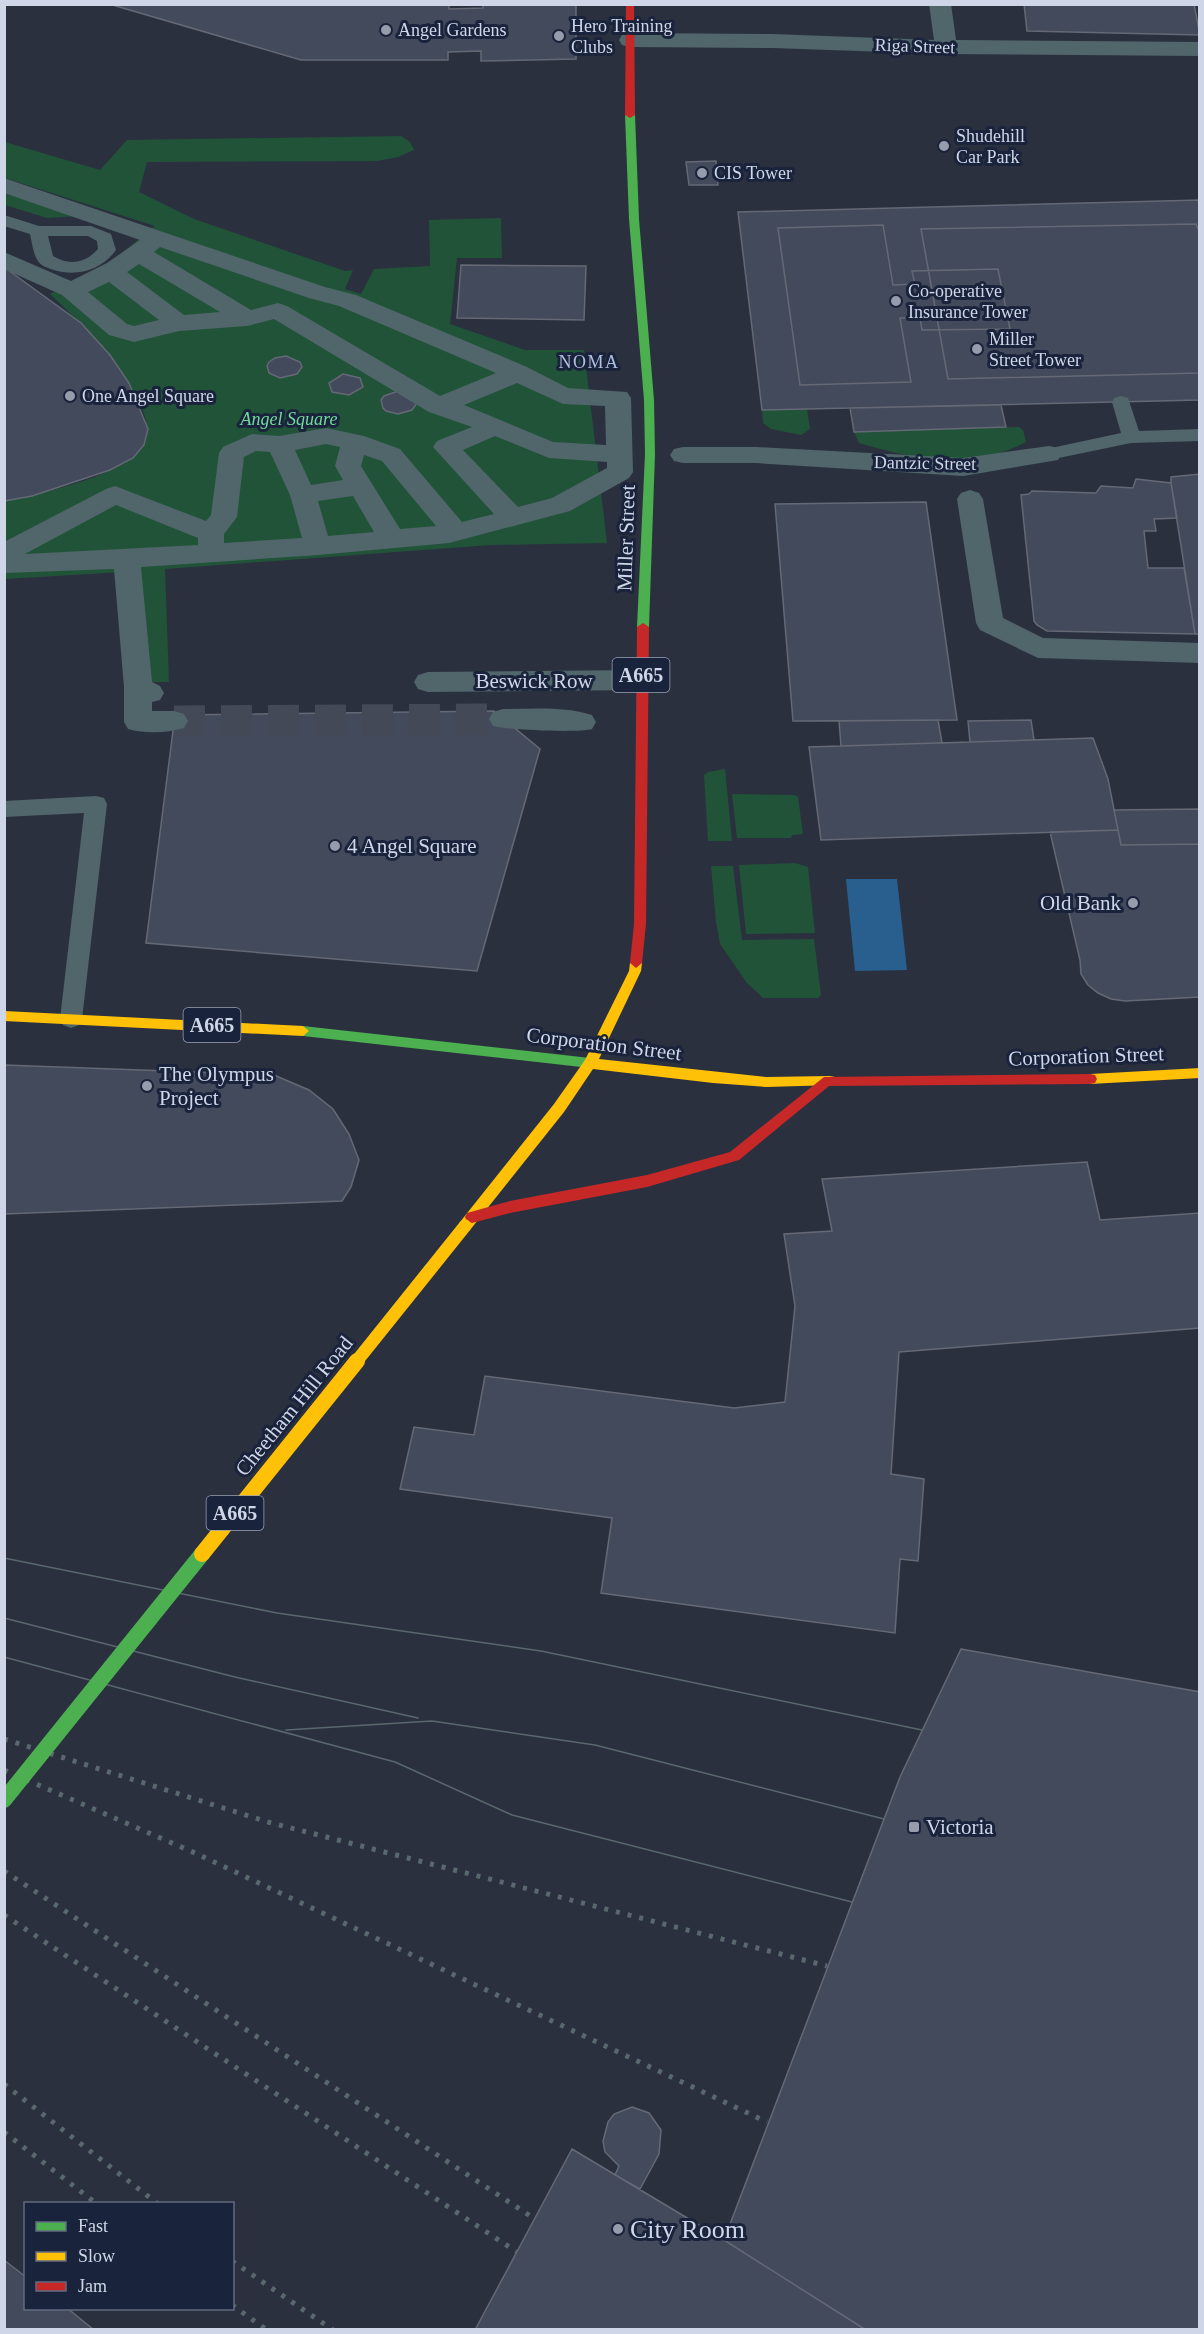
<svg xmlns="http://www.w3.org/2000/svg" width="1204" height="2334" viewBox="0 0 1204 2334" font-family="'Times New Roman',serif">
<rect width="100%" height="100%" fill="#2b303f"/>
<path fill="#215339" d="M401 136 410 142 414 150 398 157 377 161 147 162 139 192 194 219 345 271 353 270 345 289 361 294 374 269 430 266 429 220 501 218 502 258H457L450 324 525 350H584L607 543 491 545 165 569 169 682H150L140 571 5 579V501C38 494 124 476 143 447 168 407 77 319 50 294L100 271 155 226 5 178V142L100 170 127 140Z
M4 193 81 216 47 218 5 205Z
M807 409 810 429 801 435 771 429 763 423 762 410Z
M1019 427 1023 430 1026 442C972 471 916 460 859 443L854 432Z
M725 769 732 841H708L704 775 708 772Z
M732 794 794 795 798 797 803 834 792 835 791 838H737Z
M795 863 808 867 815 933 746 934 739 865Z
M711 866H733L742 940 814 939 821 995 818 998H763L747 983 720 944 716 922Z"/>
<path fill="#295f8f" d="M846 879H897L907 970 855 971Z"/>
<path fill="#434a5c" stroke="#646975" stroke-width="1.5" d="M109 4H449V9L483 8V4H576V59L481 61V51L448 52V60H301Z
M1024 4H1194L1200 35 1027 31Z
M716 161 718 185H689L686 162Z
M1200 200V400L762 410 738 212Z
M1196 224 1200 234V373L948 379 921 229Z
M883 225 893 285 915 284 912 271 998 269 1010 329 922 330 920 318H900L911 382 800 385 778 228Z
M461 265 586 266 584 320 457 318Z
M4 267 81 323 110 355 129 383 148 429 144 445 133 458 110 470 32 496 4 501Z
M286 356 300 362 302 367 297 374 280 378 269 373 267 366 269 362 275 358Z
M343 374 360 378 363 387 349 395 332 392 329 383Z
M398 391 417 403 412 410 398 414 386 411 383 408 381 400 384 396Z
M1001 405 1006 427 854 432 850 408Z
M1200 474V634H1195L1171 483V477Z
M1136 479 1171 483 1177 518 1154 519 1156 531H1144L1148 568H1184L1195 634 1047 631 1037 625 1034 621 1021 495 1029 494 1032 491 1096 493 1101 486 1133 488Z
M926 502 957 720 793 721 775 504Z
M494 711 540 749 477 971 146 943 175 715Z
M938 720 942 743 970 742 968 721 1031 720 1034 740 1093 738 1108 779 1118 830 821 840 809 747 841 746 839 721Z
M1093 738 1108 779 1118 830 821 840 809 747Z
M1200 809V844L1121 845 1114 810Z
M1118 830 1121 845 1200 844V997L1125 1001 1111 999 1098 993 1088 985 1081 974 1080 960 1050 832Z
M4 1065 274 1075 309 1090 333 1109 349 1134 359 1160 351 1187 342 1201 4 1214Z
M1087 1162 1100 1220 1200 1213V1328L899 1352 891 1474 924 1479 918 1561 900 1559 895 1633 601 1593 612 1518 400 1489 414 1427 474 1435 485 1376 734 1408 785 1402 795 1306 784 1234 832 1231 822 1179Z
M961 1649 1200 1692V2330H866L724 2240 900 1777Z
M632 2107 649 2113 661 2130 659 2154 640 2189 615 2175 619 2166 605 2152 603 2141 608 2122 614 2114Z
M572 2149 724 2240 866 2330H475Z
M4 2260 26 2277V2308H67L94 2330H4Z"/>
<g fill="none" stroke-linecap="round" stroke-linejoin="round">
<path stroke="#444958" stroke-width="31" stroke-dasharray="31 16" stroke-linecap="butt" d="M174 721 503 719"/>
<path fill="#50666a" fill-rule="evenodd" d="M4 215 39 226H91L111 234 116 250C102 270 77 277 54 270 48 268 41 266 38 261 33 254 32 242 30 234L4 226ZM48 236H88L97 241 98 249C86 263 69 266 53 256Z
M1121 396 1128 398 1139 431 1200 429V441L1131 443 1049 460 1042 458 1040 454 1042 450 1121 433 1112 402 1114 398Z
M96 796 104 798 107 804 82 1019 79 1025 71 1028 63 1025 60 1019 84 813 4 817V801Z"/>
<path fill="#50666a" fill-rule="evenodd" d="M929 4H951L956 40 1200 42V56L946 54 772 48 630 47 622 45 619 40 622 35 630 33 772 34 934 40Z
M4 178 325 287 356 295 527 367 568 388 627 392 631 398 633 472 629 478 570 511 449 543 318 555 141 567 152 682 160 686 164 693 160 700 152 702V711H174L184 714 188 721 184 728C167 733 145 734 128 729L124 722V687L114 569 4 573V542L106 489 115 486 206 521 211 515 219 453 223 447 252 434 279 436 326 428 364 436 400 449 462 522 494 514 433 447 437 441 472 427 429 412 274 319 247 326 179 331 134 342 109 335 62 295 4 269V252L71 281 107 263 140 240 4 193ZM160 247 309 298 339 306 496 373 440 396 287 306 278 303 251 310 154 252ZM139 264 220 312 184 315 127 272ZM109 282 159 320 134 326 127 324 88 292ZM517 383 563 404 605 406 606 445 553 442 464 405ZM495 436 549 458 607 462V468L552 498 518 507 463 450ZM326 444 340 447 335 466 343 480 311 485 295 450ZM256 451 270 452 290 495 302 538 224 543V534L237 517 244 457ZM364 455 382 461 436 526 400 529 361 466ZM353 496 374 532 328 536 318 501ZM116 505 198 538V545L25 554Z
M1049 446 1058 448 1062 454 1058 460 963 476 756 463H683L674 461 670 455 674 449 683 447H756L963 458Z
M970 490 979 493 983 499 1003 618 1043 638 1200 643V663L1038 658 980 630 976 623 957 499 961 493Z
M641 670 651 673 655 680 651 687 641 690 428 692 418 689 414 682 418 675 428 672Z
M503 709C532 709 564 706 592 715L596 722 592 729C579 733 507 730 493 726L489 719 493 712Z"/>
<path fill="#4caf50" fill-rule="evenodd" d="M4 4H9L4 8Z
M630 112 635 115 639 219 654 400 655 454 649 627 643 631 637 627 645 454 644 400 629 219 625 115Z
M303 1026 590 1058 595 1059 597 1063 595 1067 590 1068 303 1036 297 1031Z"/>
<path fill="#ffc107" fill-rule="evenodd" d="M636 958 642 963 641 971 599 1059 766 1077 830 1076 835 1077 837 1081 835 1085 766 1087 713 1083 593 1069 564 1112 470 1230 465 1232 460 1230 458 1226 460 1222 554 1104 585 1060 629 971 630 963Z
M4 1011 303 1026 309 1031 303 1036 4 1021Z
M1200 1068V1078L1090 1084 1085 1083 1083 1079 1085 1075 1090 1074Z"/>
<path fill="#c62828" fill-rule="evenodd" d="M626 4H634L635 115 630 118 625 115Z
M643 623 649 627 646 924 642 963 636 968 630 963 634 924 637 627Z
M1090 1074 1095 1075 1097 1079 1095 1083 1090 1084 829 1086 739 1160 647 1187 510 1213 472 1223 467 1221 465 1217 467 1213 510 1201 647 1175 730 1152 824 1077Z"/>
<path stroke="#59686d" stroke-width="1.5" d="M4 1558 277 1613 541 1651 922 1730
M4 1618 235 1677 418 1718
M4 1657 395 1762 512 1815 852 1902
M286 1730 432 1721 595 1745 884 1819"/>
<path stroke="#59686d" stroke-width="5" stroke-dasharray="4 8" stroke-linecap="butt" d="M4 1739 268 1822 827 1966
M4 1770 195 1853 767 2122
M4 1871 535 2219
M4 1915 517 2252
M4 2084 158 2204
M4 2132 97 2204
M232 2261 333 2330
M232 2305 267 2330"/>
<path stroke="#4caf50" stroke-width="16" d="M4 1800 202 1554"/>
<path stroke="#ffc107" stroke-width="13" d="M356 1362 465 1226"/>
<path stroke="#ffc107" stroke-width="16" d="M202 1554 357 1361"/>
</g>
<g fill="#969cac" stroke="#1a233c" stroke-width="2">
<circle cx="386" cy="30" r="6"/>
<circle cx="559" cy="36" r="6"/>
<circle cx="944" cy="146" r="6"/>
<circle cx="702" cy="173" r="6"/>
<circle cx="896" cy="301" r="6"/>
<circle cx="977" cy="349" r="6"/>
<circle cx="70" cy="396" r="6"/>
<circle cx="335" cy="846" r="6"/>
<circle cx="1133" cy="903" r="6"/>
<circle cx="147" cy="1086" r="6"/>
<rect x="908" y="1821" width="12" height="12" rx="3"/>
<circle cx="618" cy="2229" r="6"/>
</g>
<g text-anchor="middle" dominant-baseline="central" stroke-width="6" stroke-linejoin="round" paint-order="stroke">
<g font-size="18" fill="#cfd6e7" stroke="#1a233c" text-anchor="start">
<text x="571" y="26">Hero Training<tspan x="571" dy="21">Clubs</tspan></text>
<text x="398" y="30">Angel Gardens</text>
<text x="956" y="136">Shudehill<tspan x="956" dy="21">Car Park</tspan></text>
<text x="714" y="173">CIS Tower</text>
<text x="908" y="291">Co-operative<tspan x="908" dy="21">Insurance Tower</tspan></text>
<text x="989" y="339">Miller<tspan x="989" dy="21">Street Tower</tspan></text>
<text x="82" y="396">One Angel Square</text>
</g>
<g font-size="18" fill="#cfd6e7" stroke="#1a233c">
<text transform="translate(915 46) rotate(2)">Riga Street</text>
<text transform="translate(925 463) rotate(1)">Dantzic Street</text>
</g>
<g font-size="18" letter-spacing="1.5" fill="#b0bedf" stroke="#1a233c">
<text x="589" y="362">NOMA</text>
</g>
<g font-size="18" font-style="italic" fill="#73da9b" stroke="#1a233c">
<text x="289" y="419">Angel Square</text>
</g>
<g fill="#1a233c" stroke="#99a0b4" stroke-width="1.5">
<rect x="612.5" y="658" width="57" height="34" rx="4.5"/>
<rect x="183.5" y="1008" width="57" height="34" rx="4.5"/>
<rect x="206.5" y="1496" width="57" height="34" rx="4.5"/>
</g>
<g font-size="20" font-weight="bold" fill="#cfd6e7">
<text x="641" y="675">A665</text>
<text x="212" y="1025">A665</text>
<text x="235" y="1513">A665</text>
</g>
<g font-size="21" fill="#cfd6e7" stroke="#1a233c">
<text transform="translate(626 538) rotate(-88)">Miller Street</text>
<text x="534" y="681">Beswick Row</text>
<text transform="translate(604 1044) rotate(7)">Corporation Street</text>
<text transform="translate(1086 1056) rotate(-2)">Corporation Street</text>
<text transform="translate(294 1406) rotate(-51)">Cheetham Hill Road</text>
</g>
<g font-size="21" fill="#cfd6e7" stroke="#1a233c" text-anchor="start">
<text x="347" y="846">4 Angel Square</text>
<text x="1121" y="903" text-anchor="end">Old Bank</text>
<text x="159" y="1074">The Olympus<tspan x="159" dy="24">Project</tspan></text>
<text x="926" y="1827">Victoria</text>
</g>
<g font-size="26" fill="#cfd6e7" stroke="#1a233c" text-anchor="start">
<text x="630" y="2229">City Room</text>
</g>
</g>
<rect width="1204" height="2334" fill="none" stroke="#cfd6e7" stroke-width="12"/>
<rect x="24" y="2202" width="210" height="108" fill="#1a233c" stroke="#626b80" stroke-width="1.5"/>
<rect x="36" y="2222" width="30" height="9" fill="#4caf50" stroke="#626b80" stroke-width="1.5"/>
<text x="78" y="2232" font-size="18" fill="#cfd6e7">Fast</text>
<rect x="36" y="2252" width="30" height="9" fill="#ffc107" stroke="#626b80" stroke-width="1.5"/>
<text x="78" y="2262" font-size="18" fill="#cfd6e7">Slow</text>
<rect x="36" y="2282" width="30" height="9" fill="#c62828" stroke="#626b80" stroke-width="1.5"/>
<text x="78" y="2292" font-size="18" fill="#cfd6e7">Jam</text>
</svg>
